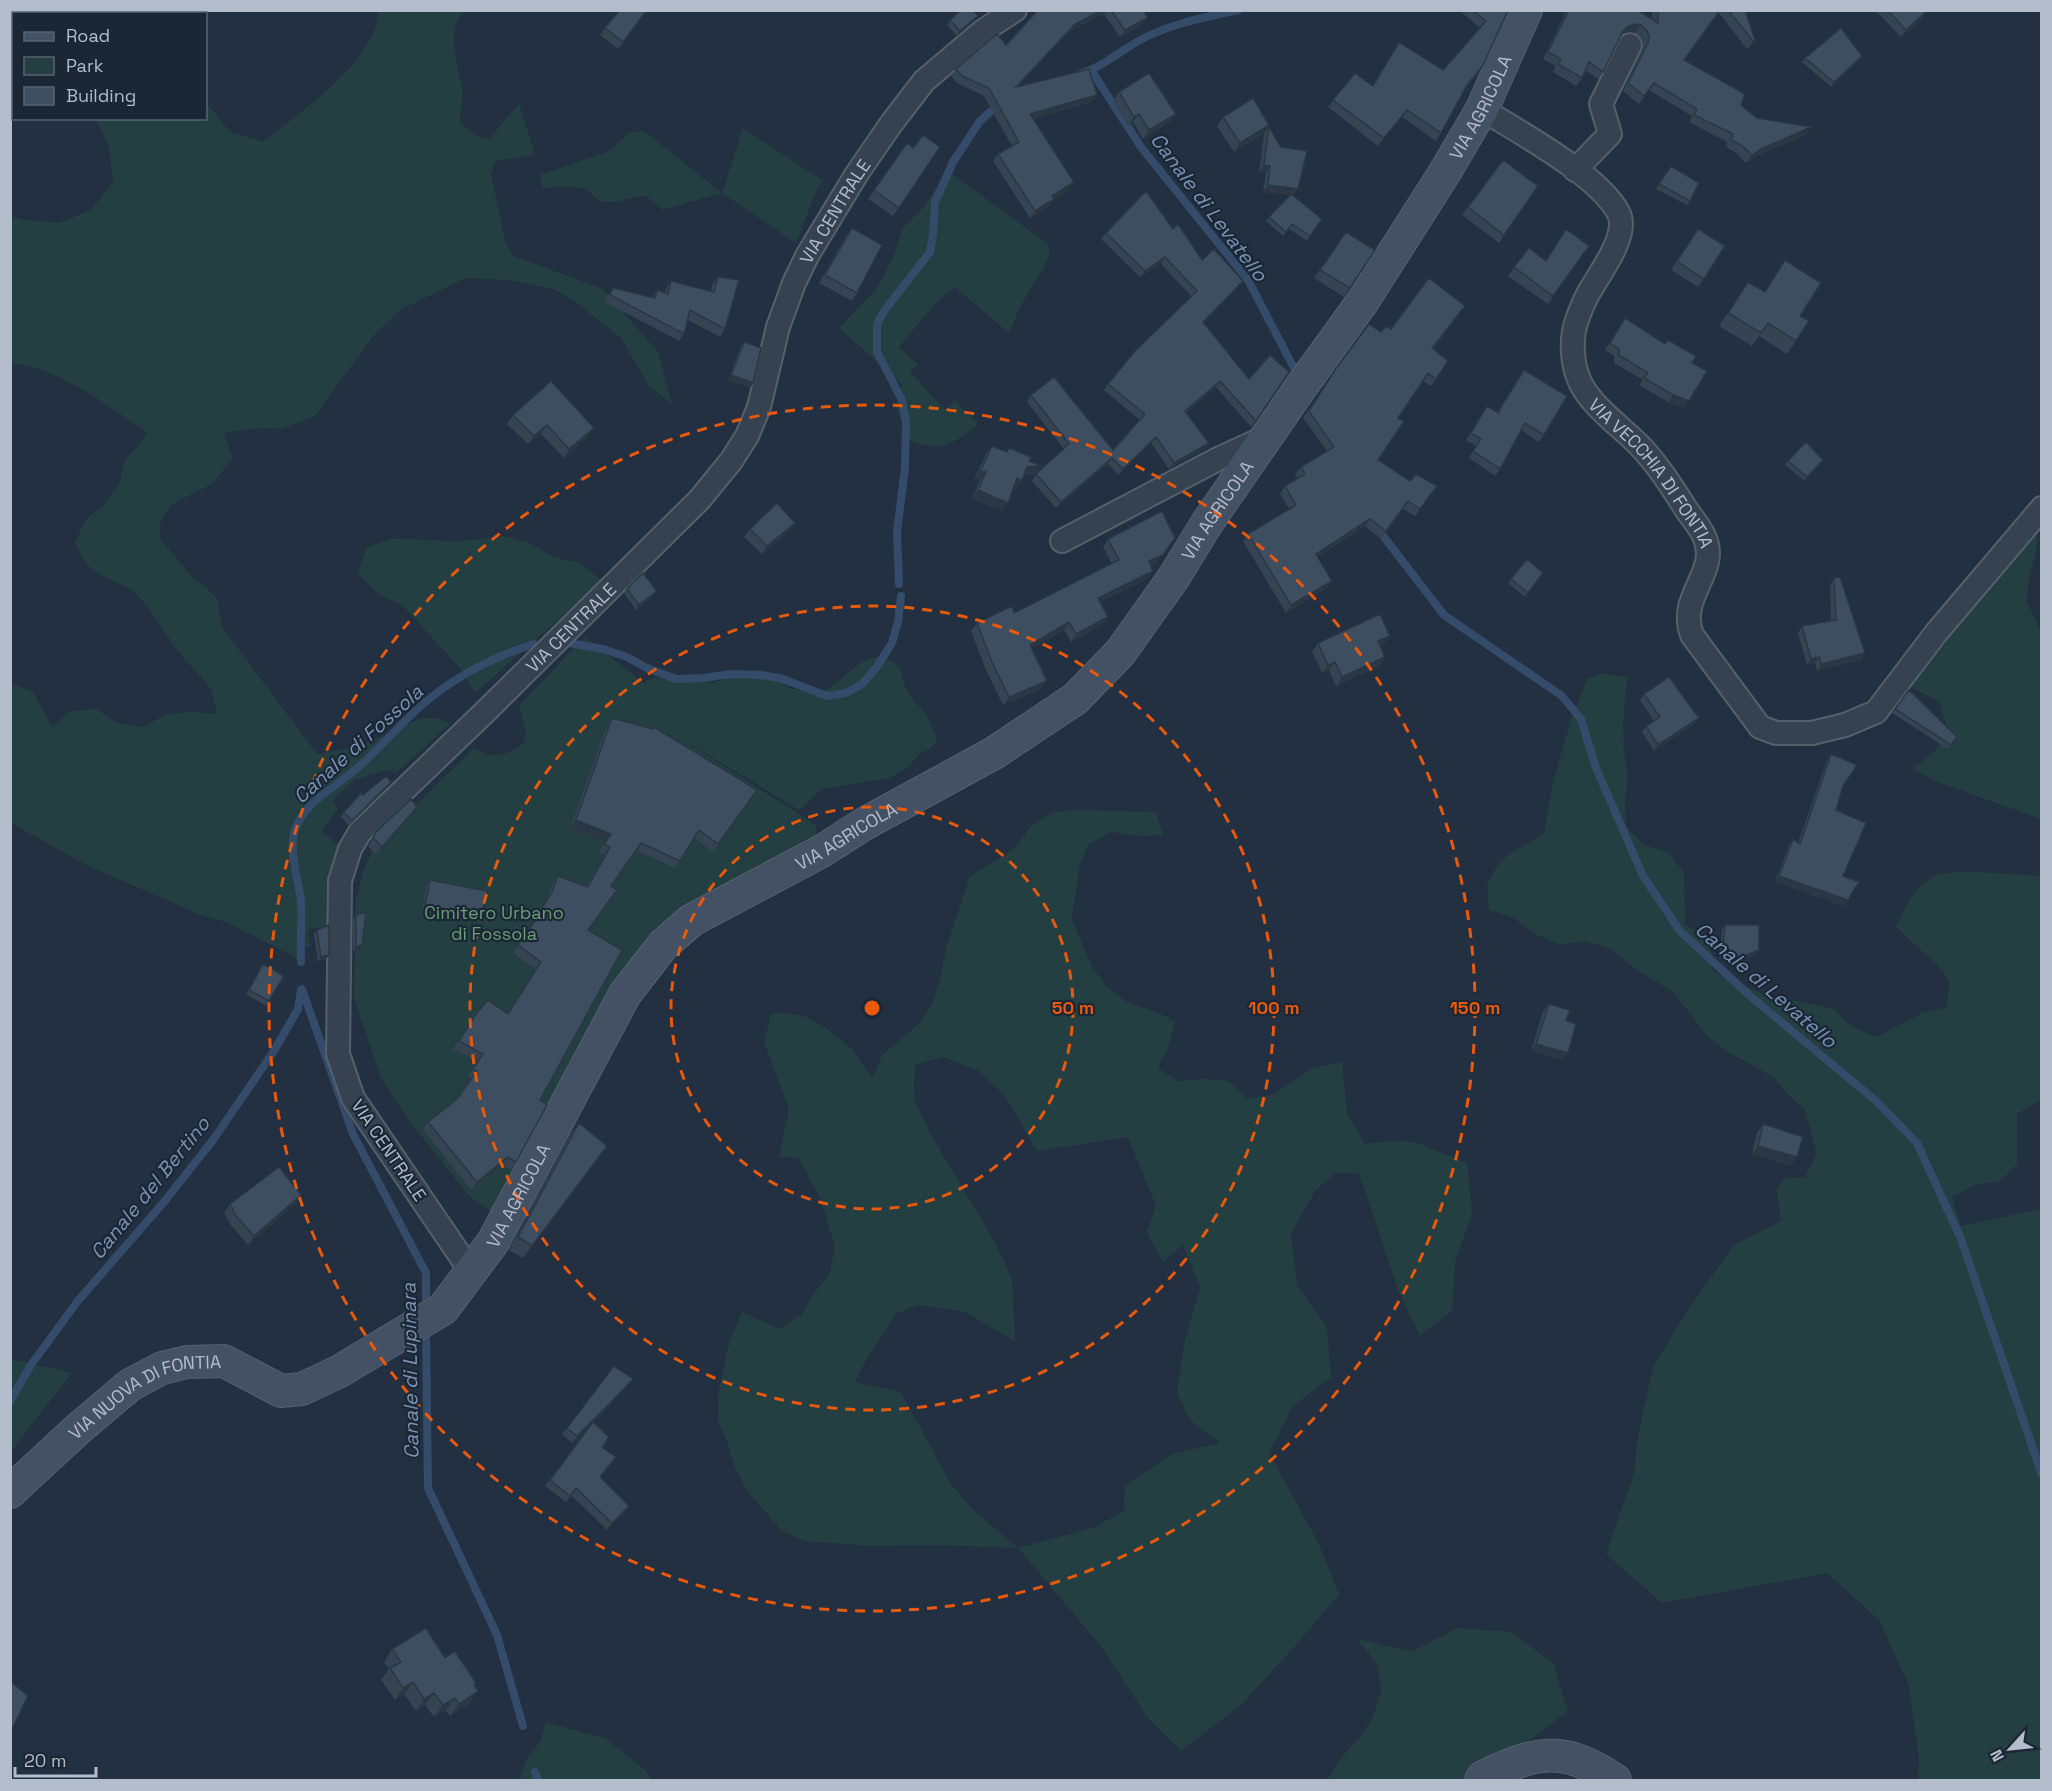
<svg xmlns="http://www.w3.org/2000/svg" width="2052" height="1791" viewBox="0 0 2052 1791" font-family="'Space Grotesk',sans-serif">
<rect width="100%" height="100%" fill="#223041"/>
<path fill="#243f42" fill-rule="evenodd" d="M378 11H464C444 32 459 64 462 89 463 100 460 112 460 123L476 136 489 139 519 104 535 155 496 161 491 174 505 241 514 256 603 289 658 352 672 404 649 386 621 338 577 303 553 289 509 280 465 278 400 310 374 335 314 417 283 428 249 429 224 433 233 458 212 484 174 503 165 514 159 526 161 540 194 579 208 589 217 599 222 627 317 754 357 747 422 718H436L450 724 396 773 387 770 354 780 333 800 338 809 321 832 339 845 330 883 329 925 308 930 310 947H304V962L228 923 201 915 88 866 11 823V684L33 692 52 727 71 711 96 709 117 723 143 727 165 715 191 712 217 714 211 689 177 650 148 607 131 589 108 579 87 565 75 543 85 520 104 505 119 484 125 460 141 442 147 432C107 406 59 367 11 363L10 216 23 220 59 223 91 210 113 182 109 145 95 119 206 118V102L230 132 263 142C300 112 376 62 378 11Z
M743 128 823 181 817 189 796 243 722 193 662 210 645 195 616 202H601L585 188 558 186 543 189 540 175 609 151 630 132 644 131 722 193Z
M947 170 1048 244 1050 256 1020 307 1009 333 955 287 935 304 899 347 918 365 910 372 945 410 955 400 978 425C950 446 941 452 907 440L896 406 902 384 839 328 877 289 894 255 903 228 923 208Z
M2034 532 2038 539 2036 552 2029 577 2027 602 2041 631V819L1935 781 1912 769 1936 750 1947 727 1940 702 1906 684Z
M503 536 530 543 553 557 580 563 602 581 475 693 460 668 403 606 378 594 358 574 366 548 393 538 449 541 476 540Z
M585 637 646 685V680C675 671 687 684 714 682 731 680 749 665 767 672 775 676 781 685 789 688 796 690 810 692 817 692 841 691 861 643 893 662 902 667 902 677 905 686 910 698 922 708 929 720 932 726 935 734 937 741L930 749 919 754 909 767 889 778 822 789 799 810 675 735 816 825 817 844 675 918 494 1213 469 1196 410 1122 382 1080 354 998 356 900 364 869 375 845 474 748C498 760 503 756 524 743L526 733 519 705Z
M1602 673 1627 677 1623 726 1624 753 1628 777 1625 802 1626 827 1644 845 1668 852 1684 873 1685 925 1710 935 1713 971 1760 993 1834 1009 1852 1027 1876 1037 1922 1013 1947 1007 1949 980 1939 967 1896 927C1905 907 1914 887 1934 876 1946 868 2023 875 2041 876V1100L2017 1114V1164L2000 1181 1975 1185 1952 1197 1961 1226 2041 1209V1780H1918L1919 1759 1909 1686 1879 1620 1827 1573 1662 1603 1606 1554 1634 1473 1638 1436 1653 1367 1691 1305 1734 1245 1781 1221 1777 1190 1783 1179 1805 1177 1817 1153 1804 1108 1791 1098 1773 1077 1728 1052 1707 1036 1674 993 1630 965 1610 948 1585 941 1560 945 1535 934 1514 918 1489 910 1487 883 1501 860 1544 833 1553 782 1572 716 1588 678Z
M1078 810 1156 812 1163 835 1137 836 1111 832 1088 845 1079 868 1072 919 1092 967 1107 987 1128 1003 1152 1010 1175 1021 1169 1045 1158 1068 1178 1081 1203 1079 1228 1081 1248 1099 1274 1094 1313 1068 1342 1062 1347 1113 1365 1144 1401 1140 1420 1144 1467 1163 1472 1214 1455 1261 1452 1311 1420 1336 1399 1292 1359 1173H1335L1315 1191 1291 1234 1297 1285 1327 1327 1331 1377 1292 1407 1269 1453 1319 1544 1339 1594 1296 1645 1241 1705 1181 1751 1148 1718 1100 1645 1018 1548 933 1545 872 1546 804 1541 781 1530 747 1491 735 1468 728 1444 718 1420V1394L729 1343 742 1312 779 1329 802 1314 815 1292 830 1273 835 1247 821 1200 799 1158 779 1157 789 1109 764 1042 771 1014 784 1013 807 1017 826 1028 852 1049 873 1078 882 1055 921 1022 934 999 941 975 946 948 970 876 1015 849 1030 827 1052 812ZM944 1057 979 1071 1005 1096 1037 1151 1128 1137 1156 1206 1147 1232 1163 1262 1183 1245 1200 1288 1184 1344 1177 1393 1190 1420 1220 1443 1172 1454 1125 1486 1124 1511 1093 1528 1018 1548 974 1511 950 1483 901 1392 855 1382C865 1358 883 1337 895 1314L918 1305 965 1312 1015 1341 1012 1279 994 1240 930 1133 914 1099 915 1064Z
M11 1359 72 1373 11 1451 10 1359Z
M1458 1628 1511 1632 1553 1663 1568 1711 1526 1743 1482 1764 1467 1780H1327L1341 1758 1359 1738 1373 1717 1381 1691 1378 1666 1358 1639 1411 1652Z
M546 1722 606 1739 645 1770 652 1780H519L526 1761 541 1740Z"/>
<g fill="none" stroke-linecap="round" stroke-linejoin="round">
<path stroke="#344b6a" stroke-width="8" d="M1091 70 1141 147 1248 280 1294 368
M1080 74C1105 66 1122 49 1144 38 1174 23 1206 17 1238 10
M1377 528 1444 615 1562 696 1581 719 1596 768 1643 876 1680 931 1749 995 1876 1101 1917 1143 1961 1239 2042 1475
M899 584 897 532 905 467 906 422 902 400 877 352V324L884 311 930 252 933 235 935 202 953 162 980 121 1000 103
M569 643 603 649 627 657 647 668 676 679 703 678 732 674 760 675 780 678 827 696 846 693 862 684 876 668 892 643 898 622 901 596
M301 962C300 942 302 922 301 902 299 882 288 849 295 830 305 801 335 788 356 769 382 747 403 720 429 699 460 674 496 656 534 644
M302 989 353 1134 426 1273V1310
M426 1328 428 1488 497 1635 523 1726
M10 1401 31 1365 77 1302 164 1202 213 1140 274 1051 298 1009 301 990
M535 1772 538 1780"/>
<defs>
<g id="street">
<path id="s1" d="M1482 109C1520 133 1597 174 1618 212 1631 234 1598 275 1588 294 1583 303 1579 314 1576 323 1571 339 1572 362 1578 377 1587 403 1619 425 1638 444 1657 463 1672 487 1686 509 1692 518 1700 527 1704 536 1721 572 1677 595 1692 635L1760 727 1776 733H1812L1845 725 1876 712 1936 633 2042 508"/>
<path d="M1575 170 1610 134 1601 104 1630 45"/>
<path d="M1062 541 1218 459 1266 437"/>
<path id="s2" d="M472 1273 353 1098 338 1054 340 881 350 849 360 832 487 710 700 499 731 461 747 436 759 407 778 327 794 283 807 256 856 175 891 124 924 81 983 31 1015 10"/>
</g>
<g id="secondary">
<path id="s3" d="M10 1492 78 1429 130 1385 162 1368 187 1362 224 1361 281 1391 302 1389 340 1371 443 1309 493 1242 625 994 663 945 692 920 822 851 864 824 994 753 1075 699 1120 653 1174 577 1207 523 1303 384 1363 301 1445 172 1482 109 1526 10"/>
<path d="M1481 1780 1483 1777C1536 1751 1564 1745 1615 1780"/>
</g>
</defs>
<use href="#street" stroke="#55606f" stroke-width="26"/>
<use href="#secondary" stroke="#55606f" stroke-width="34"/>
<use href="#street" stroke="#374251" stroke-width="22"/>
<use href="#secondary" stroke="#445164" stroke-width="32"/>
</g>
<path fill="#354353" d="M648 10 618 49 600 35 605 28Z
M1038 10H1144L1147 18 1142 25 1120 37 1104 14 1070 31 1018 86 1092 102 1033 119 1069 189 1053 199 1049 206 1030 218 993 161 998 154 1012 146 984 96 957 83 951 76 956 69 1006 45Z
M1459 10H1508L1482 67 1465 88 1441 133 1436 141 1402 117 1378 146 1328 107 1333 100 1372 86 1399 42 1443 70 1480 28Z
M1567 10H1637L1652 19V10H1745L1755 40 1750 47 1747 49 1719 13 1684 61 1757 118 1811 127 1806 135 1756 156 1746 163 1736 153 1726 147 1727 142 1689 122 1692 116 1649 90 1639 104 1623 91 1642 50 1643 44 1641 38 1635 33 1629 32 1622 34 1603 72 1598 79 1585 70 1582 78 1576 86 1553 72 1556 66 1543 59Z
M1875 10H1924L1926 12 1921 20 1901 37Z
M978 16 975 20 957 36 947 25 950 20Z
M1862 56 1859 61 1831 87 1802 62 1805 58Z
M1119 92 1170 122 1143 139 1133 122 1128 125 1113 101Z
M1223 117 1269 125 1264 134 1234 152 1217 126Z
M1269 127 1293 196 1322 219 1307 241 1289 229 1283 236 1266 221 1290 195 1263 192 1266 173 1259 172 1264 134Z
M907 143 913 148 940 147 893 216 868 199Z
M1503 160 1538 186 1499 243 1462 215Z
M1671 166 1690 201 1687 205 1656 189Z
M852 228 857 293 852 301 819 283 846 236Z
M1173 229 1202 260 1239 287 1204 323 1249 379 1289 372 1251 427 1216 387 1186 413 1209 443 1205 449 1169 469 1151 443 1118 475 1108 464 1056 508 1032 481 1036 474 1064 449 1027 402 1031 395 1113 450 1140 420 1104 390 1108 384 1191 296 1161 264 1140 277 1101 239 1106 233Z
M1698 229 1704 279 1698 287 1671 270Z
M1346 232 1350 288 1344 297 1314 278Z
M1589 246 1548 304 1508 276 1514 267 1546 260Z
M1785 260 1800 316 1796 341 1787 354 1759 336 1752 346 1719 326 1748 282 1764 292Z
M718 277 725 329 720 337 688 320 684 334 679 341 605 302 607 296 613 288 652 297 657 290 664 293 666 288 671 281 711 291 712 285Z
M1460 313 1433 349 1448 361 1431 386 1423 381 1398 418 1378 460 1410 481 1437 486 1415 516 1403 509 1381 539 1365 526 1318 557 1332 581 1327 588 1286 613 1243 541 1248 534 1289 509 1280 494 1285 486 1298 479 1295 474 1301 467 1327 451 1303 418 1330 378 1381 332 1391 329Z
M1625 318 1692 363 1689 401 1684 408 1668 402 1639 385 1643 380 1614 363V356L1605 350Z
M744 342 753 383 750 388 728 380 741 346Z
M1524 370 1544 435 1539 442 1521 430 1500 469 1495 476 1469 458 1476 446 1466 440 1487 406 1497 412Z
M513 415 588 436 564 458 541 434 528 444 507 424Z
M992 446 1024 476 1022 481 1016 489 1013 488 1002 511 972 499 980 480H974L986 454Z
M1788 461 1820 464 1804 481 1785 465Z
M795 523 789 531 762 554 744 537 750 529Z
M1108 539 1157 563 1151 566 1153 571 1147 579 1100 602 1108 617 1102 625 1071 642 1064 630 1031 649 1041 689 1003 705 986 670 971 631 977 623 1014 613 1112 564 1103 547Z
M1543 573 1525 597 1508 583 1511 579Z
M1834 578 1861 660 1817 671 1815 663 1807 665 1798 633 1802 626 1831 621 1830 585Z
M627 589 654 595 636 610 624 593Z
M1390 636 1384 644 1380 646 1385 657 1379 666 1336 686 1329 670 1322 673 1312 652 1318 643Z
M1909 690 1957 737 1948 749 1892 713Z
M1644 694 1699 718 1694 724 1654 751 1642 732 1646 726 1654 721 1640 700Z
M612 718 757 790 713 852 694 838 675 868 636 850 611 886 588 930 540 1100 516 1162 511 1170 502 1165 471 1190 423 1129 428 1122 457 1099 471 1078 468 1076 478 1061 453 1049 476 1014 508 1013 536 969 513 953 535 922 533 921 546 902 552 884 558 876 587 886 605 855 599 852 606 841 570 828 607 726Z
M1831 754 1843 786 1836 810 1843 876 1848 900 1844 906 1775 882 1789 845 1793 839 1798 843 1827 760Z
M388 786 349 825 341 817 344 812 363 795Z
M412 815 376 855 368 846 376 832Z
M430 880 478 921 422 910 427 884Z
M356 915 362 945 359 950 353 952V919Z
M1725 925 1756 955 1739 961 1719 959 1722 929Z
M317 930 326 959 318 962 314 934Z
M263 964 269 1001 266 1006 246 994Z
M1549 1004 1566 1020 1562 1060 1531 1051 1543 1012Z
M579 1123 607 1146 523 1258 509 1250 570 1135Z
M1763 1124 1791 1166 1752 1154 1757 1133Z
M301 1195 295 1204 248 1245 230 1224 224 1213 230 1204Z
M628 1386 593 1422 603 1447 611 1463 600 1477 629 1506 624 1512 607 1530 571 1495 566 1502 545 1486 592 1423 572 1443 562 1434 567 1428Z
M392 1649 445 1658 476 1683 475 1685 470 1703 450 1716 446 1710 434 1717 425 1705 416 1711 404 1694 395 1700 381 1680 389 1669 384 1662Z"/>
<path fill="#2b3744" d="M1102 10H1106L1104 14 1070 31 1011 94 1016 87 1075 24Z
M1926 12 1921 20 1901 37 1906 30Z
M978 16 975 20 957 36 960 31Z
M1147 18 1142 25 1120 37 1125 30Z
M1634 24 1641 25 1635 33 1629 32 1622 34 1618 39 1627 27Z
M1755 40 1750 47 1747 49 1753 41Z
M1862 56 1859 61 1831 87 1834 82Z
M1097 95 1092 102 1025 121 1030 114Z
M1139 114 1133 122 1128 125 1134 117Z
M1176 114 1170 122 1143 139 1149 130Z
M1269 125 1264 134 1234 152 1240 143Z
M1811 127 1806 135 1756 156 1746 163 1752 155 1761 149Z
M1264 165 1270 166 1266 173 1259 172Z
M1074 182 1069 189 1047 203 1052 196Z
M1268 185 1298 189 1293 196 1263 192Z
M1054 199 1049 206 1030 218 1035 211Z
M1165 257 1161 264 1140 277 1145 271Z
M1243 281 1239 287 1198 329 1203 322Z
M731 375 753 383 750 388 728 380Z
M1220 381 1216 387 1181 418 1185 411Z
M1673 395 1689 401 1684 408 1668 402Z
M547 425 541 434 528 444 534 436Z
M594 428 588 436 564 458 569 449Z
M1156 437 1151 443 1118 475 1123 469Z
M1209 443 1205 449 1169 469 1174 463Z
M1112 458 1108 464 1056 508 1061 502Z
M1823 460 1820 464 1804 481 1807 477Z
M1042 466 1036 474 1021 476 1027 467Z
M986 471 980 480H974L980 472Z
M1017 478 1022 481 1016 489 1011 487Z
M978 490 1008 503 1002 511 972 499Z
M1370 519 1365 526 1311 562 1316 554Z
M795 523 789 531 762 554 767 546Z
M1169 546 1157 563 1144 569 1149 561Z
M1153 571 1147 579 1092 606 1098 598Z
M1332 581 1327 588 1286 613 1291 605Z
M657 591 654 595 636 610 639 605Z
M1108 617 1102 625 1071 642 1076 634Z
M1069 622 1064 630 1024 653 1030 645Z
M1390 636 1384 644 1372 650 1378 641Z
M1865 653 1861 660 1817 671 1821 664Z
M1385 657 1379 666 1336 686 1342 677Z
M1819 657 1815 663 1807 665 1811 659Z
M1335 662 1329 670 1322 673 1328 665Z
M1047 681 1041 689 1003 705 1009 697Z
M1699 718 1694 724 1654 751 1658 745Z
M391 782 388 786 349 825 352 821Z
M417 807 412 815 376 855 382 847Z
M576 820 611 834 606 841 570 828Z
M1779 876 1848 900 1844 906 1775 882Z
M425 905 481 917 478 921 422 910Z
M362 945 359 950 353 952 356 947Z
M1759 950 1756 955 1739 961 1719 959 1722 955Z
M329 955 326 959 318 962 321 957Z
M1536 1044 1568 1053 1562 1060 1531 1051Z
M1758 1146 1797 1157 1791 1166 1752 1154Z
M508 1157 502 1165 471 1190 477 1182Z
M301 1195 295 1204 248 1245 254 1236Z
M633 1379 628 1386 612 1403 572 1443 577 1436Z
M629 1506 624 1512 607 1530 612 1523Z
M413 1682 404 1694 395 1700 403 1688Z
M478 1691 470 1703 450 1716 459 1704Z
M434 1693 425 1705 416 1711 424 1699Z
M455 1698 446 1710 434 1717 443 1705Z"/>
<path fill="#3e4e61" stroke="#2b3744" stroke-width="1.5" d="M620 10H647L623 42 605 28Z
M961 10H973L978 16 960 31 950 20Z
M1038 10H1102L1075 24 1016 87 1089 69 1097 95 1030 114 1074 182 1052 196 1054 199 1035 211 998 154 1019 142 989 88 962 76 956 69 997 34 1006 45Z
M1111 10H1144L1147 18 1125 30Z
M1473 10H1508L1482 67 1467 85 1441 133 1407 110 1384 138 1333 100 1355 73 1373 86 1399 42 1443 70 1486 21Z
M1569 10H1637L1658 23V10H1720L1684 60 1745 94 1741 105 1757 118 1811 127 1761 149 1752 155 1741 145 1731 140 1733 134 1694 115 1697 109 1654 83 1644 96 1628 83 1648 43 1649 36 1647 31 1641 25 1634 24 1627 27 1623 31 1603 72 1589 62 1582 78 1558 64 1561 59 1548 52Z
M1728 10H1745L1755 40 1753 41Z
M1887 10H1924L1926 12 1906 30Z
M1841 28 1862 56 1834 82 1805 58Z
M1149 73 1176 114 1149 130 1139 114 1134 117 1119 92Z
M1253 98 1269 125 1240 143 1223 117Z
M1269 127 1281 147 1307 151 1298 189 1268 185 1270 166 1264 165Z
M923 135 940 147 899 208 874 190 907 143 913 148Z
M1503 160 1538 186 1504 235 1468 207Z
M1671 166 1699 183 1690 201 1659 184Z
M1146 191 1173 229 1178 224 1202 260 1214 249 1243 281 1203 322 1249 379 1270 355 1289 372 1256 421 1220 381 1185 411 1209 443 1174 463 1156 437 1123 469 1112 458 1061 502 1036 474 1069 444 1031 395 1054 377 1113 450 1145 414 1108 384 1135 351 1197 291 1165 257 1145 271 1106 233Z
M1291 194 1322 219 1310 236 1292 224 1286 232 1269 217Z
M852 228 882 245 857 293 825 275Z
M1566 229 1589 246 1553 296 1514 267 1529 248 1546 261Z
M1698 229 1725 246 1704 279 1677 261Z
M1346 232 1375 250 1350 288 1320 270Z
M1785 260 1821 283 1800 316 1809 321 1796 341 1768 323 1761 333 1728 313 1748 282 1765 292Z
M718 277 739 280 725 329 690 310 684 334 610 295 613 288 655 298 657 290 668 294 671 281 714 292Z
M1429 278 1465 306 1432 348 1448 361 1436 379 1428 373 1398 418 1404 421 1378 460 1410 481 1416 474 1437 486 1420 509 1408 501 1386 531 1370 519 1316 554 1332 581 1291 605 1248 534 1296 505 1285 486 1305 474 1301 467 1334 447 1309 411 1335 370 1369 324 1381 332 1386 326 1391 329Z
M1625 318 1665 344 1668 340 1696 356 1692 363 1707 371 1689 401 1673 395 1644 378 1648 373 1619 355V349L1610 343Z
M744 342 761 348 753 383 731 375Z
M1524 370 1567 396 1544 435 1525 423 1500 469 1473 451 1481 439 1471 433 1487 406 1499 413 1500 409Z
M551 381 594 428 569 449 547 425 534 436 513 415Z
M1806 442 1823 460 1807 477 1788 461Z
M992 446 1007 452 1009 448 1031 457 1029 461 1042 466 1027 467 1022 481 1017 478 1008 503 978 490 986 471 980 472Z
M777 503 795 523 767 546 750 529Z
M1162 511 1175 538 1163 555 1149 561 1153 571 1098 598 1108 617 1076 634 1069 622 1030 645 1047 681 1009 697 992 662 977 623 1012 606 1014 613 1119 560 1108 539Z
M1527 559 1543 573 1528 593 1511 579Z
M643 573 657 591 639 605 627 589Z
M1840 577 1865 653 1821 664 1819 657 1811 659 1802 626 1836 620 1834 578Z
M1380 614 1390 636 1378 641 1385 657 1342 677 1335 662 1328 665 1318 643Z
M1669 677 1699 718 1658 745 1646 726 1660 717 1644 694Z
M1909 690 1957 737 1951 745 1895 709Z
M612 718 653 729 654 727 757 790 718 844 699 830 680 861 641 843 611 886 617 890 588 930 622 950 540 1100 547 1105 516 1162 508 1157 477 1182 428 1122 457 1099 477 1071 473 1069 483 1054 459 1041 476 1014 488 1000 508 1014 541 962 518 945 540 914 539 913 551 894 558 876 588 887 610 847 604 844 611 834 576 820Z
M1831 754 1857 765 1843 786 1836 810 1866 823 1843 876 1859 882 1848 900 1779 876 1793 839 1800 844Z
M386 776 391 782 352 821 344 812 361 793 363 795Z
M411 799 417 807 382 847 373 838 376 832Z
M430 880 487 891 481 917 425 905Z
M366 912 362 945 356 947V915Z
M329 925V955L321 957 317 930Z
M1725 925H1759V950L1742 957 1722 955Z
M263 964 284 976 269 1001 249 990Z
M1549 1004 1570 1010 1566 1020 1576 1024 1568 1053 1536 1044Z
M579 1123 607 1146 532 1246 518 1237Z
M1763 1124 1803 1137 1797 1157 1758 1146Z
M279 1167 301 1195 254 1236 236 1216 230 1204Z
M614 1366 633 1379 617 1396 577 1436 567 1428Z
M593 1422 609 1437 602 1447 616 1457 600 1477 629 1506 612 1523 576 1488 570 1496 550 1480Z
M426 1628 445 1658 455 1651 476 1683 474 1684 478 1691 459 1704 455 1698 443 1705 434 1693 424 1699 413 1682 403 1688 390 1668 401 1662 392 1649Z
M10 1681 28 1696 13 1727 10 1725Z"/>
<g fill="none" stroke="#e8590c" stroke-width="3" stroke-dasharray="10 8">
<circle cx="872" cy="1008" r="201"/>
<circle cx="872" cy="1008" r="402"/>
<circle cx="872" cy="1008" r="603"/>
</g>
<g text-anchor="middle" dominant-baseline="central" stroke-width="4.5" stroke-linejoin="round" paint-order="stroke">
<g font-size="18" fill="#b3bdcc" stroke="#1c2736">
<text stroke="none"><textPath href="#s3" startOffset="2134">VIA AGRICOLA</textPath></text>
<text stroke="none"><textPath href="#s2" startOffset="1282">VIA CENTRALE</textPath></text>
<text stroke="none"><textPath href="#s1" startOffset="471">VIA VECCHIA DI FONTIA</textPath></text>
<text stroke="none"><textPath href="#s3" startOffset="1652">VIA AGRICOLA</textPath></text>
<text stroke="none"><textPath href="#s2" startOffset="778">VIA CENTRALE</textPath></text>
<text stroke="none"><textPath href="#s3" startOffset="1148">VIA AGRICOLA</textPath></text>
<text transform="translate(389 1150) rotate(56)">VIA CENTRALE</text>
<text stroke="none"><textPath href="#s3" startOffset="644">VIA AGRICOLA</textPath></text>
<text stroke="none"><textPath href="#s3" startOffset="170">VIA NUOVA DI FONTIA</textPath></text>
</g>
<g font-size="18" fill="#689f74" stroke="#1c2736">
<text x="494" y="912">Cimitero Urbano<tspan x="494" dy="21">di Fossola</tspan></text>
</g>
<g font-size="20" font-style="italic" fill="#7893b6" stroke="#1c2736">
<text transform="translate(1209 207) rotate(53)">Canale di Levatello</text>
<text transform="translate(358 744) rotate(-42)">Canale di Fossola</text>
<text transform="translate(1766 985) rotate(41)">Canale di Levatello</text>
<text transform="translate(150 1188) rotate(-51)">Canale del Bertino</text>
<text transform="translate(410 1371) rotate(-91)">Canale di Lupinara</text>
</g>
</g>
<circle cx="872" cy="1008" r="9" fill="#e8590c" stroke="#1c2736" stroke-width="3"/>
<g font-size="18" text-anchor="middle" font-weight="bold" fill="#e8590c" stroke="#1c2736" stroke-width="4.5" stroke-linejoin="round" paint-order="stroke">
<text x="1073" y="1014">50 m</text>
<text x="1274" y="1014">100 m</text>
<text x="1475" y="1014">150 m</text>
</g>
<rect width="2052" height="1791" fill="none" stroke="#b3bdcc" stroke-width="24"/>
<rect x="12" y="12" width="195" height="108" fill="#1c2736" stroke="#586372" stroke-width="1.5"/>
<rect x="24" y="32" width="30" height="9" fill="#445164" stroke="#586372" stroke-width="1.5"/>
<text x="66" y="42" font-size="18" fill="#b3bdcc">Road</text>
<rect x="24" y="57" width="30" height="18" fill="#243f42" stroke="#586372" stroke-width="1.5"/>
<text x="66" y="72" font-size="18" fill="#b3bdcc">Park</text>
<rect x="24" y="87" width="30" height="18" fill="#3e4e61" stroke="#586372" stroke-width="1.5"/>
<text x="66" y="102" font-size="18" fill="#b3bdcc">Building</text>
<g transform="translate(2010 1749) rotate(243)" stroke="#1c2736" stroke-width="4.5" paint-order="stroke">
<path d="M0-4.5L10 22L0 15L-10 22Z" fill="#b3bdcc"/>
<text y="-9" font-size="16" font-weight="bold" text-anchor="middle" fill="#b3bdcc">N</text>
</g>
<path d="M15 1767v9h81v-9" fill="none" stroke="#b3bdcc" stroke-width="3"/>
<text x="24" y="1767" font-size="18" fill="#b3bdcc" stroke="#1c2736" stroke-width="4.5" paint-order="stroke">20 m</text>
</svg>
